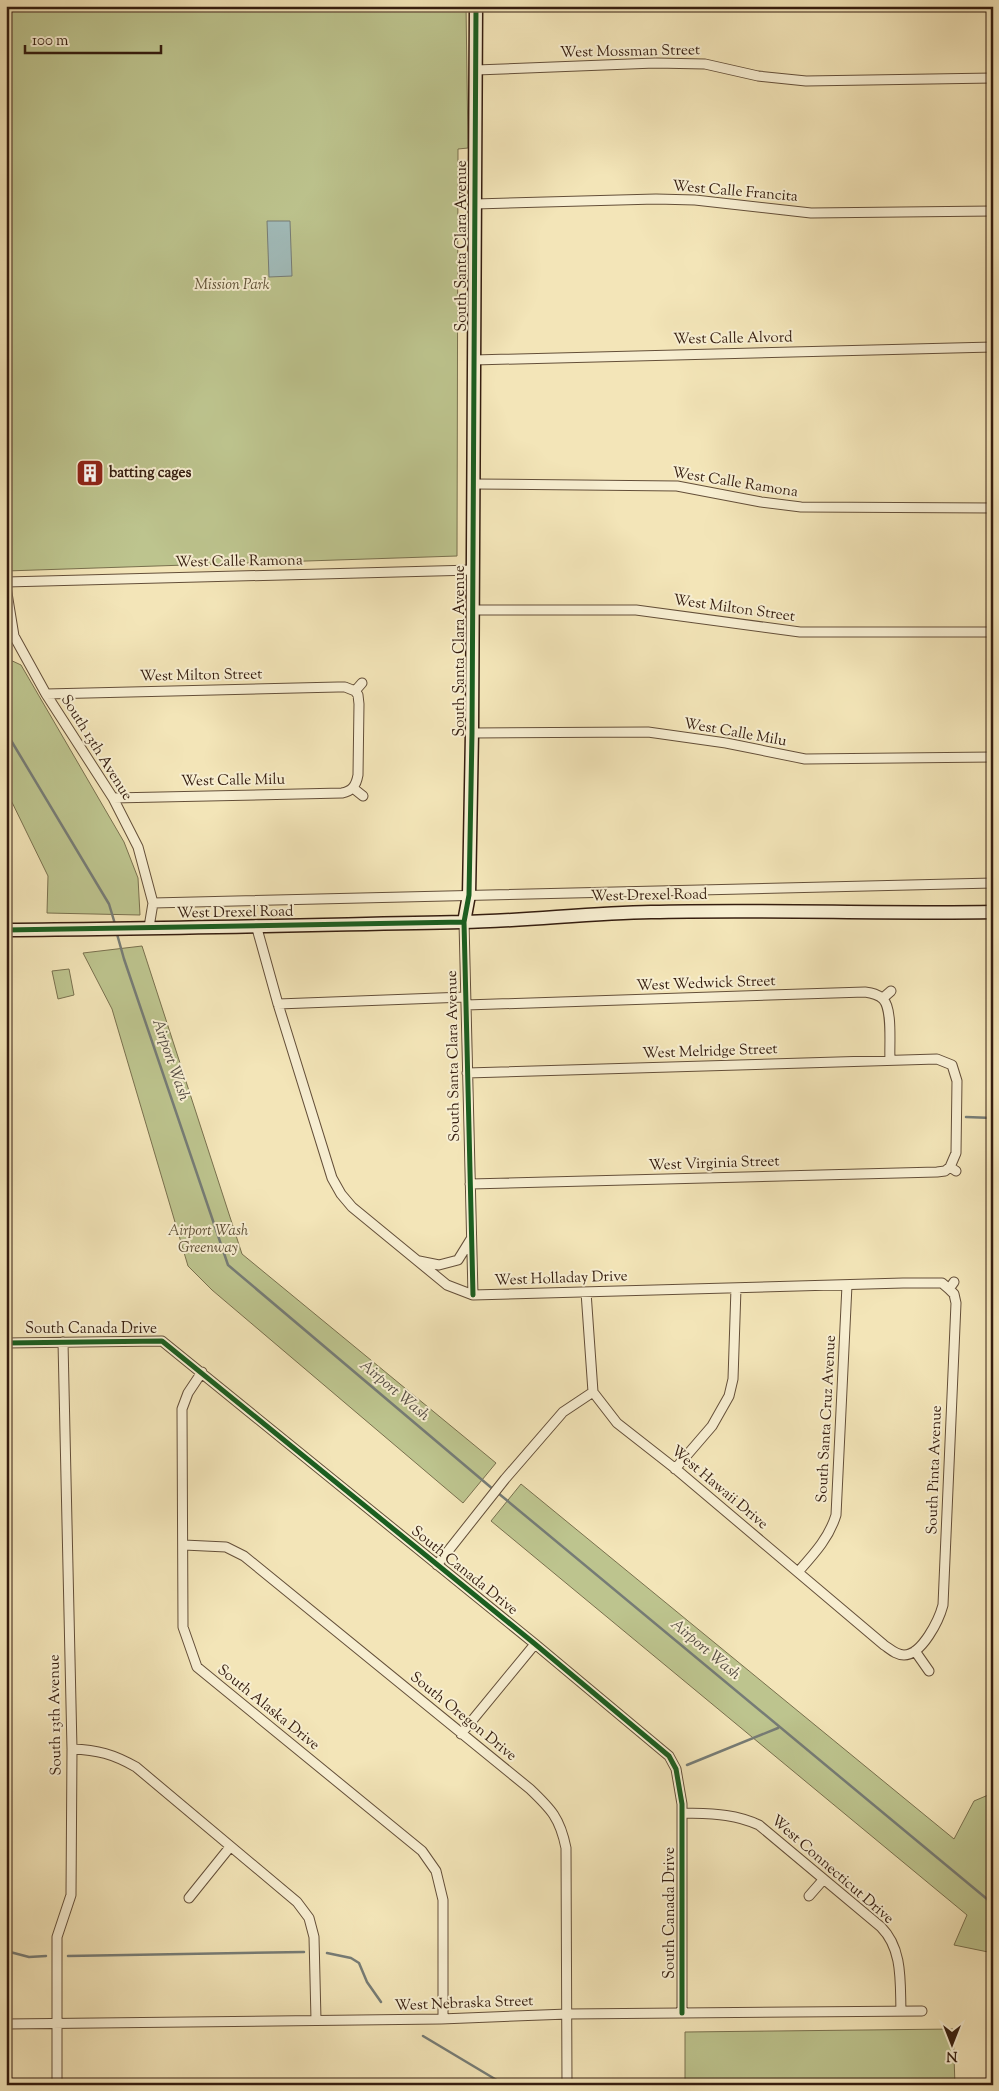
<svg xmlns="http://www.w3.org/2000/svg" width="999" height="2091" viewBox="0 0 999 2091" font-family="'Sorts Mill Goudy',serif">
<rect width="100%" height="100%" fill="#f3e5b8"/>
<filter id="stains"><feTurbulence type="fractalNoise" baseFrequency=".004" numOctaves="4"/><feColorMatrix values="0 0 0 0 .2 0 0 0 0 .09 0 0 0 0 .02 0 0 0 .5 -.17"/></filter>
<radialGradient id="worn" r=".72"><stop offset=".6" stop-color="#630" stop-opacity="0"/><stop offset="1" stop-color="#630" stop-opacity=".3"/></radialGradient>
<path fill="#bdc48e" stroke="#79704e" d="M54 6H466L468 148 458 149 457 556 6 571V8Z
M6 658 21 665 124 842 138 878 140 915 47 913 48 876 6 790Z
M142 946 242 1254 496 1463 463 1503 212 1290 188 1266 112 1009 83 953Z
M69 969 74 995 58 999 52 971Z
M521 1484 954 1839 974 1801 993 1793V1953L954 1945 967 1915 491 1521Z
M953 2029 955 2085H652V2081L685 2080V2032Z"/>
<path fill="#a1bcbb" stroke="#767c76" d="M267 221H290L292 276 269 277Z"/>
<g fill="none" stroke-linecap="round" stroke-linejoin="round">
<path stroke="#767c76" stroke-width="2.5" d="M6 732 109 904 115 924
M117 934 124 959 228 1265 494 1490
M966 1117 993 1118
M498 1493 993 1904
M687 1765 778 1728
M6 1909 7 1941 10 1952 29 1957 46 1956
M327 1953 351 1958 359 1963 367 1982 381 2002
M68 1956 304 1952
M423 2036 505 2085"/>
<defs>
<path id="street" d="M476 70 655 63 705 64 758 76 806 81 993 78
M475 204 656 199 695 200 811 213 993 211
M474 360 993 347
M473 484 677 486 761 502 801 507 993 508
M6 582 473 570
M6 587 14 636 46 694 113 798 138 847 153 903 149 927
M473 610H636L800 632H993
M355 691 362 683
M46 694 338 687H345L355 691
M472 733 648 732 726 743 805 759 993 757
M353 788 363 796
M113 798 342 793C352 791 356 786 358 775L359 704 358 695 355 691
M153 903 993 883
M464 922 473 1295
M256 925 278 1004 332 1178 341 1194 352 1207 447 1285 473 1295 903 1283H942L949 1289
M883 998 891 991
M278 1004 465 997
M466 1005 865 992C872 993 878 994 883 999 893 1009 889 1046 890 1060
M467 1073 937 1059 952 1065
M950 1167 956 1153 957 1081 952 1065
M470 1184 937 1172 945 1171 950 1167 956 1171
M419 1261 439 1265 458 1260 471 1239
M586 1292 593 1392 617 1423 677 1470 884 1645C890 1649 896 1655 904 1655 922 1655 939 1620 943 1605L956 1303 954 1294 949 1289 954 1282
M6 1343 162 1341 535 1644 669 1756 676 1769 682 1804V2013
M202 1372 188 1393 182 1409 183 1627 197 1667 422 1851 436 1871 443 1900V2019
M675 1469 712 1426 729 1396 733 1379 736 1288
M184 1545 226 1547 244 1556 530 1789C551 1809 560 1818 566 1848L567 2085
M437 1565 505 1479 563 1412 593 1392
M798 1572C814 1554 829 1538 836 1515L847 1285
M915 1651 929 1671
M461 1734 535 1644
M72 1749C98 1750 113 1754 136 1767L297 1902 309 1918 314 1937 316 2020
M682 1813C711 1814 733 1813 759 1825L881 1927C903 1949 900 1982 901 2011
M809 1896 823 1880
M189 1898 230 1847
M6 2024 441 2019 568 2014 922 2011
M57 2085V1937L71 1895 72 1749 63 1342"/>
<path id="secondary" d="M464 922 469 895 472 733 476 6
M6 930C158 929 310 925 462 922 525 921 588 913 651 912 765 909 879 914 993 912"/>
</defs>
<use href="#street" stroke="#644f39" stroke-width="11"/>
<use href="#secondary" stroke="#351d0f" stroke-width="15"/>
<use href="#street" stroke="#f7eed1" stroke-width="9"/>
<use href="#secondary" stroke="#f7eed1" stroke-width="12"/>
<defs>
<path id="cycleway" d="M6 930 464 922
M473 1295 464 922 469 895 472 733 476 6
M6 1343 162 1341 535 1644 669 1756 676 1769 682 1804V2013"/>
</defs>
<use href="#cycleway" stroke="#f7eed1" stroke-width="8"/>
<use href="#cycleway" stroke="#1b5e20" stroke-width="5"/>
</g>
<defs>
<symbol id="building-square" viewBox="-11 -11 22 22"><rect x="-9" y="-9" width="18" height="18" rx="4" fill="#8f2418" stroke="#f7eed1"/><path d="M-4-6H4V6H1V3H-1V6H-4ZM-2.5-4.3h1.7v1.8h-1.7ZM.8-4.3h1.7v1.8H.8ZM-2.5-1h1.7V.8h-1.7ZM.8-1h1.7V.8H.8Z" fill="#fff"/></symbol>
</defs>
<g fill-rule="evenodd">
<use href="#building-square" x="74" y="457" width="32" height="32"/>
</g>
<g text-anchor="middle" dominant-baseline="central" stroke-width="4" stroke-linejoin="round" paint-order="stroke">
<g font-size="15" fill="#351d0f" stroke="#f7eed1">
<text transform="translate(630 52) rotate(-1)">West Mossman Street</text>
<text transform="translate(735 192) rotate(5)">West Calle Francita</text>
<text transform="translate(462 246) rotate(-90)">South Santa Clara Avenue</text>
<text transform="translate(733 339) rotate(-1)">West Calle Alvord</text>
<text transform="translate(735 483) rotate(9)">West Calle Ramona</text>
<text transform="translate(239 562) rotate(-1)">West Calle Ramona</text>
<text transform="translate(734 609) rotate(8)">West Milton Street</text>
<text transform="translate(460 651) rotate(-90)">South Santa Clara Avenue</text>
<text transform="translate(201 676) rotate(-1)">West Milton Street</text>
<text transform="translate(735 733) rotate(10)">West Calle Milu</text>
<text transform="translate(96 748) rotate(58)">South 13th Avenue</text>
<text transform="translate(233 781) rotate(-1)">West Calle Milu</text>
<text transform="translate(649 896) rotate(-1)">West Drexel Road</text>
<text transform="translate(235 913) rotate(-1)">West Drexel Road</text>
<text transform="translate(706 984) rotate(-2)">West Wedwick Street</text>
<text transform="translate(710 1052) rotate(-2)">West Melridge Street</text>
<text transform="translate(454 1056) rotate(-91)">South Santa Clara Avenue</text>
<text transform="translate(714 1164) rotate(-2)">West Virginia Street</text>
<text transform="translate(561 1279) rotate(-2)">West Holladay Drive</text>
<text x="91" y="1329">South Canada Drive</text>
<text transform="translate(827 1419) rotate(-87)">South Santa Cruz Avenue</text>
<text transform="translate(935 1470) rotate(-88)">South Pinta Avenue</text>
<text transform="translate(719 1488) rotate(40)">West Hawaii Drive</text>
<text transform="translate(464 1571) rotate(39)">South Canada Drive</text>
<text transform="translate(268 1708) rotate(39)">South Alaska Drive</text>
<text transform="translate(56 1715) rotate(-91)">South 13th Avenue</text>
<text transform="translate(463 1717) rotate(39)">South Oregon Drive</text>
<text transform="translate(832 1870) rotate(41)">West Connecticut Drive</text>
<text transform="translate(670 1913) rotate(-90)">South Canada Drive</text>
<text transform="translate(464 2004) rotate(-2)">West Nebraska Street</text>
</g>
<g font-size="15" font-style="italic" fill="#5e4f35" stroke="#f7eed1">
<text x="232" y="285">Mission Park</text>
<text x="208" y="1231">Airport Wash<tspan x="208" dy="17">Greenway</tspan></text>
</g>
<g font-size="15" font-weight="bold" fill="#351d0f" stroke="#f7eed1" text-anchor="start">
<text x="109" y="473">batting cages</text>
</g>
<g font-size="16" font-style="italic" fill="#554d43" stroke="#f7eed1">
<text transform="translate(170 1060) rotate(71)">Airport Wash</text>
<text transform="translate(394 1391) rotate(40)">Airport Wash</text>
<text transform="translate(705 1650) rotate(40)">Airport Wash</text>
</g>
</g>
<rect width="999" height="2091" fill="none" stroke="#f3e5b8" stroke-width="25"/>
<rect x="8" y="8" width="984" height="2076" fill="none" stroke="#351d0f" stroke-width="2.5"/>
<rect x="12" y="12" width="974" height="2066" fill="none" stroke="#351d0f"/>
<g transform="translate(952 2044) rotate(180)" stroke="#f7eed1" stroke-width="4" paint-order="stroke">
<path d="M0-4L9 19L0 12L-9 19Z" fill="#351d0f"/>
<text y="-8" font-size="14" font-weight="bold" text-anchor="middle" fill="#351d0f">N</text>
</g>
<path d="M25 45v8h136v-8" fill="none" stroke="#351d0f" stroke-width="2.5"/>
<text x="32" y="45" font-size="15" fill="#351d0f" stroke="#f7eed1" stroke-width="4" paint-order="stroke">100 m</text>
<rect width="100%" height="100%" filter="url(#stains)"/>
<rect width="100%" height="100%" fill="url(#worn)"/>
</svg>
